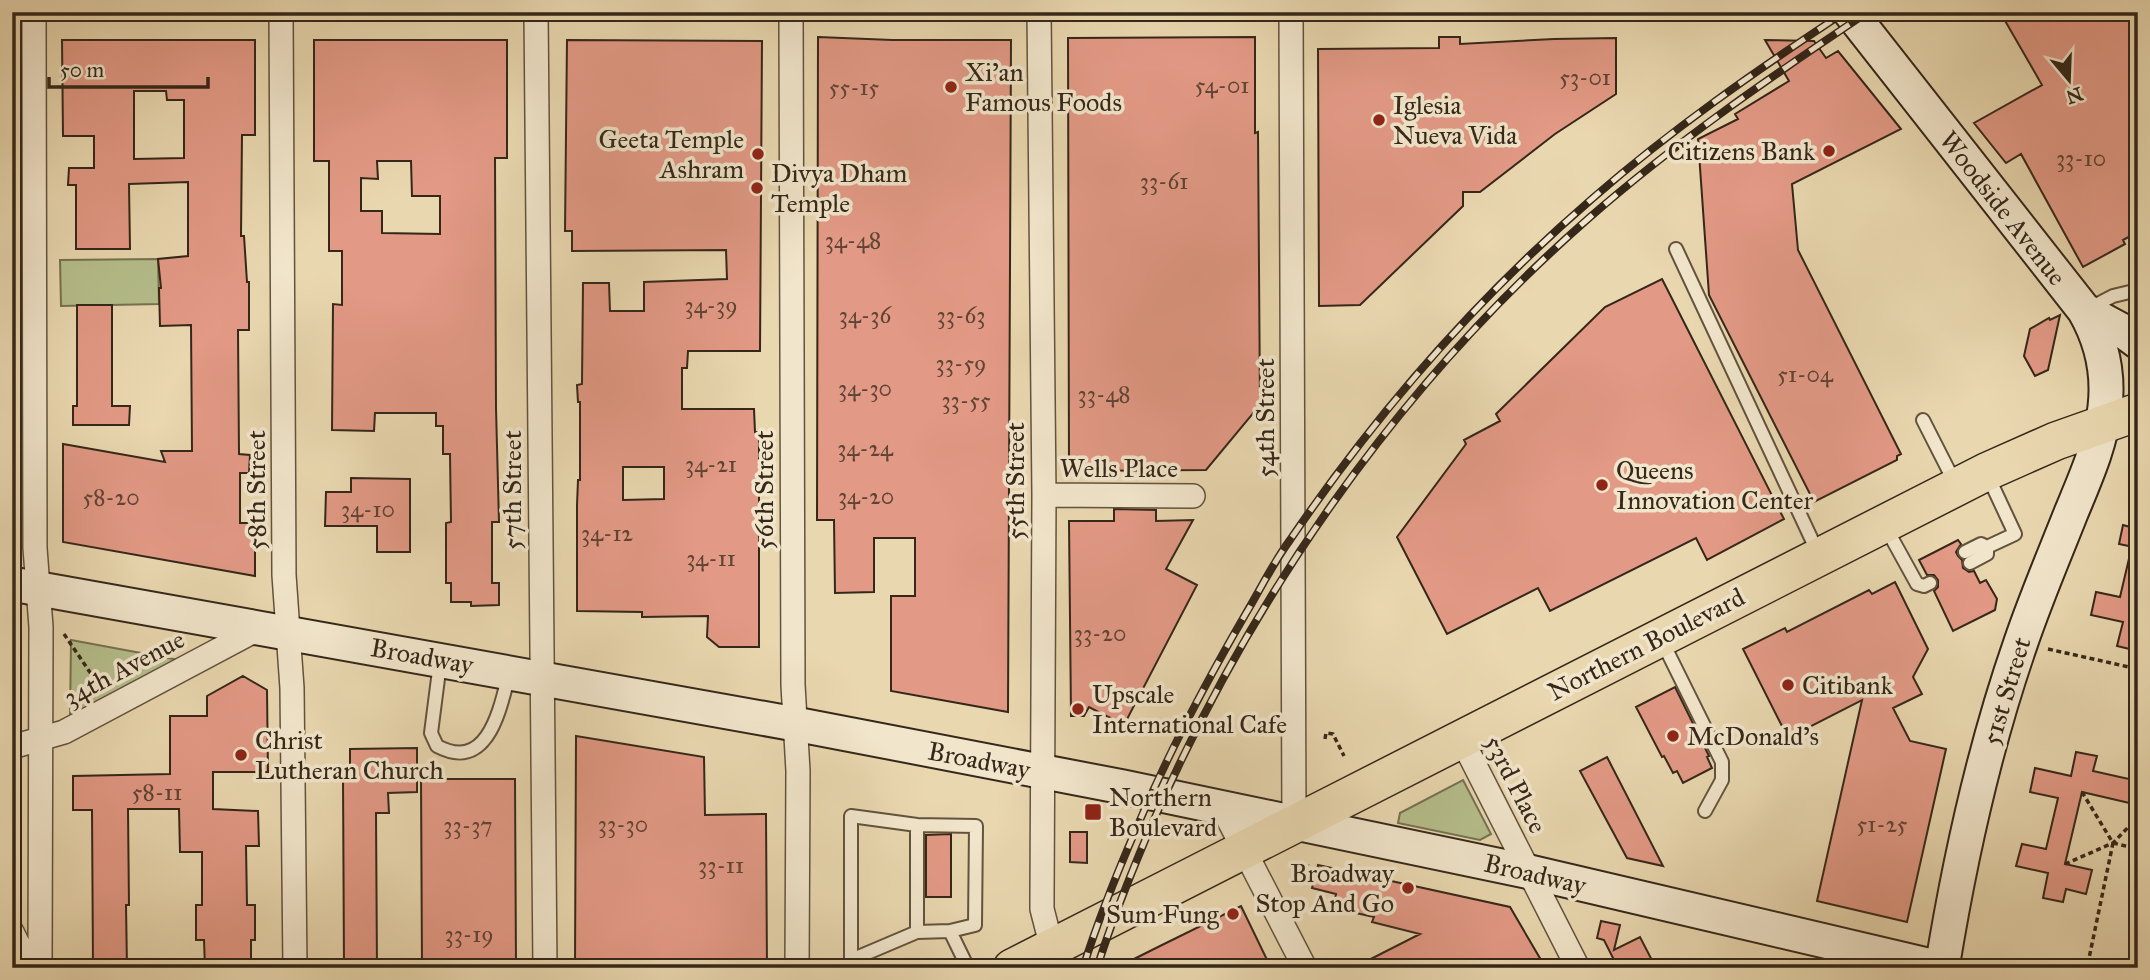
<svg xmlns="http://www.w3.org/2000/svg" width="2150" height="980" viewBox="0 0 2150 980" font-family="'IM FELL Great Primer',serif">
<rect width="100%" height="100%" fill="#e9d7af"/>
<filter id="stains"><feTurbulence type="fractalNoise" baseFrequency=".00286" numOctaves="4"/><feColorMatrix values="0 0 0 0 .2 0 0 0 0 .09 0 0 0 0 .02 0 0 0 .5 -.17"/></filter>
<radialGradient id="worn" r=".72"><stop offset=".6" stop-color="#630" stop-opacity="0"/><stop offset="1" stop-color="#630" stop-opacity=".3"/></radialGradient>
<path fill="#b5be8b" stroke="#757252" stroke-width="2" d="M158 259 159 304 61 306 60 260Z
M71 640 184 661 70 719Z
M1463 780 1491 834 1480 840 1398 823 1400 813Z"/>
<path fill="#e29985" stroke="#352719" stroke-width="2" fill-rule="evenodd" d="M2000 12H2138V232L2123 240 2125 244 2083 267 2021 154 2006 163 1974 123 2042 85Z
M818 37 892 40H1011L1008 712 891 691V596H915V538H874V592L835 593 834 520H817Z
M1255 37V133L1258 132 1260 405 1206 470 1069 471 1068 38Z
M1439 37H1460V44L1554 39 1616 38V94L1555 134 1480 192H1463V206L1360 305 1319 306 1318 49 1439 48Z
M62 40H255V135H242L241 236H244L247 282H249V330H238L239 454 250 455 249 473H240V523H255V576L63 542V444L165 462 161 451H192L191 325 160 326 159 288H161L158 259 188 256V182L129 184 130 249H76V185H68L69 168H94V136H63ZM134 91H166L167 100H184V158L134 159Z
M314 40H507V158H495L496 408 499 522H492V583H499V605L471 606V602H451V583H446V523L451 522 450 454H443V426H436V413H375L374 431 332 430 333 304 342 305V251H329V161H314ZM377 161H411L412 196H440V234L382 233V211H361V178L378 179Z
M567 40 762 41 760 351H688L687 368H682V409H754L755 432H759V647H719L707 637 708 616 642 617V612L577 611V505L578 480H580V402H578L577 385 582 384 583 283H609L610 311H644V282L727 279 726 250 572 251V231H565ZM623 467H664V499L623 500Z
M1765 40 1814 41 1826 58 1838 51 1901 129 1792 184 1798 250 1901 454 1897 456V460L1814 502 1709 295 1698 139 1738 119 1735 114 1789 81Z
M1662 279 1784 519 1707 560 1696 538 1550 611 1538 588 1447 634 1397 537 1466 444 1464 440 1500 421 1496 414 1605 307Z
M77 305H112V406H130L129 425H73V406H77Z
M2060 315 2048 370 2035 376 2024 356 2030 329 2049 318 2050 320Z
M351 478 410 479V552H377V526H325L326 492H351Z
M1114 509 1156 510V521L1193 520 1166 569 1197 585 1124 725 1089 707 1084 716H1071L1069 521H1114Z
M2123 525 2138 529V548L2119 544Z
M1958 540 1961 544 1956 552 1958 556 1962 560 1963 568 1969 572 1974 571 1980 583 1986 580 1997 599 1995 610 1953 631 1934 591 1938 587V580L1934 575H1927L1919 560Z
M2131 550 2138 551V651L2117 646 2123 622 2091 615 2096 592 2120 597Z
M1895 582 1928 649 1913 677 1922 694 1893 708 1910 741 1946 749 1907 922 1817 901 1862 700 1788 738 1743 649 1785 628 1787 632 1869 590 1872 594Z
M243 676 267 690 268 772H213V809L258 811 259 846H246L247 905H255V940H251V968H205L204 940H196V905H202V852H180L179 809H128L129 905H126L127 968H93L92 810H73V776L170 774V716H207V696Z
M1675 687 1709 756 1707 757 1712 768 1683 783 1677 771 1673 773 1664 756 1662 757 1636 707Z
M576 736 704 757 705 815 766 814 767 968H575Z
M417 748V792L388 793 389 813H376L377 968H344L343 777H350V749Z
M2076 752 2097 756 2093 771 2138 781V805L2082 792 2065 864 2092 870 2086 894 2066 889 2063 902 2043 898 2048 873 2016 866 2022 844 2046 849 2058 798 2030 792 2035 768 2071 776Z
M1607 757 1663 866 1627 858 1580 771Z
M421 779H515L516 968H422Z
M1070 832H1087V863L1070 862Z
M951 834V897H926V835Z
M1318 865 1510 907 1541 960 1527 968H1353L1420 934 1372 922 1374 917 1333 908 1336 894 1312 888Z
M1241 906 1271 968H1116L1160 946Z
M1601 921 1620 925 1614 950 1640 937 1656 968H1618L1604 940 1597 938Z"/>
<g fill="none" stroke-linecap="round" stroke-linejoin="round">
<defs>
<path id="lane" d="M1676 249 1818 553
M2088 309 2113 296 2138 290
M1923 420 1956 485
M1885 526 1917 584
M1965 552 1981 544 1987 547 2015 534 1987 474
M1970 563 1987 554V547
M1917 584 1924 586 1930 583
M1662 641 1722 762V780L1705 811
M440 663 431 733 437 746C488 773 500 709 509 674
M917 825 976 826 975 925 950 931
M917 932V825L851 816V960L917 932 950 931 968 968
M1557 968 1574 959"/>
<path id="street" d="M34 12 35 548 41 627 40 968
M281 12 284 575 292 688 295 968
M536 12 545 968
M791 12 793 685 798 771 797 968
M1039 12 1044 495 1042 897V909L1052 948
M1291 12 1294 824
M1044 495 1193 496
M1461 738 1578 968
M12 747 64 732 258 629
M1223 809 1305 968
M12 932 30 968"/>
<path id="secondary" d="M1850 12 2084 310C2102 341 2109 372 2105 407 2101 444 2085 479 2071 513 2054 556 2036 598 2021 642 1984 748 1960 857 1942 968
M2084 310 2123 331 2138 342
M12 584 795 724 1123 787 1530 872 1940 968"/>
<path id="primary" d="M1012 968 1986 472 2056 441 2138 412"/>
</defs>
<use href="#lane" stroke="#62533e" stroke-width="16"/>
<use href="#street" stroke="#62533e" stroke-width="26"/>
<use href="#secondary" stroke="#352719" stroke-width="37"/>
<use href="#primary" stroke="#352719" stroke-width="40"/>
<path stroke="#352719" stroke-width="3.5" stroke-dasharray="5 3.5" stroke-linecap="butt" d="M64 634 100 687
M2048 649 2138 669
M1325 739 1326 733 1333 734 1344 756
M2082 792 2113 843 2087 968
M2113 843 2138 849
M2065 864 2113 843 2138 817
M1306 871 1310 869 1308 865"/>
<use href="#lane" stroke="#f1e5cb" stroke-width="12"/>
<use href="#street" stroke="#f1e5cb" stroke-width="23"/>
<use href="#secondary" stroke="#f1e5cb" stroke-width="33"/>
<use href="#primary" stroke="#e9d7af" stroke-width="37"/>
<defs>
<path id="rail" d="M1083 968C1098 920 1117 873 1137 827 1168 754 1205 684 1245 615 1260 590 1273 563 1290 540 1375 415 1478 297 1593 198 1672 129 1757 70 1845 12
M1097 968C1111 923 1128 881 1146 838 1246 603 1397 386 1589 218 1677 141 1772 76 1868 12"/>
</defs>
<use href="#rail" stroke="#352719" stroke-width="8"/>
<use href="#rail" stroke="#f1e5cb" stroke-width="5" stroke-dasharray="16" stroke-linecap="butt"/>
</g>
<g fill="#8f2418" stroke="#f1e5cb" stroke-width="2.5">
<circle cx="951" cy="87" r="7"/>
<circle cx="1379" cy="120" r="7"/>
<circle cx="1829" cy="151" r="7"/>
<circle cx="758" cy="154" r="7"/>
<circle cx="757" cy="188" r="7"/>
<circle cx="1602" cy="485" r="7"/>
<circle cx="1788" cy="685" r="7"/>
<circle cx="1078" cy="709" r="7"/>
<circle cx="1673" cy="736" r="7"/>
<circle cx="241" cy="755" r="7"/>
<rect x="1084" y="803" width="18" height="18" rx="3.5"/>
<circle cx="1408" cy="888" r="7"/>
<circle cx="1233" cy="914" r="7"/>
</g>
<g text-anchor="middle" dominant-baseline="central" stroke-width="7" stroke-linejoin="round" paint-order="stroke">
<g font-size="23" fill="#604434">
<text x="1585" y="77">53-01</text>
<text x="1222" y="85">54-01</text>
<text x="854" y="87">55-15</text>
<text x="2081" y="158">33-10</text>
<text x="1164" y="181">33-61</text>
<text x="853" y="240">34-48</text>
<text x="711" y="305">34-39</text>
<text x="865" y="315">34-36</text>
<text x="961" y="315">33-63</text>
<text x="961" y="363">33-59</text>
<text x="1805" y="374">51-04</text>
<text x="865" y="388">34-30</text>
<text x="1104" y="394">33-48</text>
<text x="966" y="400">33-55</text>
<text x="865" y="448">34-24</text>
<text x="711" y="464">34-21</text>
<text x="866" y="496">34-20</text>
<text x="111" y="497">58-20</text>
<text x="368" y="509">34-10</text>
<text x="607" y="533">34-12</text>
<text x="711" y="558">34-11</text>
<text x="1100" y="633">33-20</text>
<text x="157" y="792">58-11</text>
<text x="623" y="824">33-30</text>
<text x="1882" y="824">51-25</text>
<text x="468" y="825">33-37</text>
<text x="721" y="865">33-11</text>
<text x="469" y="934">33-19</text>
</g>
<g font-size="26" fill="#352719" stroke="#f1e5cb" text-anchor="start">
<text x="965" y="72">Xi'an<tspan x="965" dy="30">Famous Foods</tspan></text>
<text x="1393" y="105">Iglesia<tspan x="1393" dy="30">Nueva Vida</tspan></text>
<text x="744" y="139" text-anchor="end">Geeta Temple<tspan x="744" dy="30">Ashram</tspan></text>
<text x="1815" y="151" text-anchor="end">Citizens Bank</text>
<text x="771" y="173">Divya Dham<tspan x="771" dy="30">Temple</tspan></text>
<text x="1616" y="470">Queens<tspan x="1616" dy="30">Innovation Center</tspan></text>
<text x="1802" y="685">Citibank</text>
<text x="1092" y="694">Upscale<tspan x="1092" dy="30">International Cafe</tspan></text>
<text x="1687" y="736">McDonald's</text>
<text x="255" y="740">Christ<tspan x="255" dy="30">Lutheran Church</tspan></text>
<text x="1109" y="797">Northern<tspan x="1109" dy="30">Boulevard</tspan></text>
<text x="1394" y="873" text-anchor="end">Broadway<tspan x="1394" dy="30">Stop And Go</tspan></text>
<text x="1219" y="914" text-anchor="end">Sum Fung</text>
</g>
<g font-size="26" fill="#352719" stroke="#f1e5cb">
<text transform="translate(2003 208) rotate(52)">Woodside Avenue</text>
<text transform="translate(1265 418) rotate(-90)">54th Street</text>
<text x="1119" y="468">Wells Place</text>
<text transform="translate(1015 481) rotate(-90)">55th Street</text>
<text transform="translate(256 490) rotate(-90)">58th Street</text>
<text transform="translate(512 490) rotate(-90)">57th Street</text>
<text transform="translate(764 490) rotate(-90)">56th Street</text>
<text transform="translate(1646 644) rotate(-27)">Northern Boulevard</text>
<text transform="translate(422 656) rotate(10)">Broadway</text>
<text transform="translate(124 668) rotate(-28)">34th Avenue</text>
<text transform="translate(2006 691) rotate(-73)">51st Street</text>
<text transform="translate(979 760) rotate(11)">Broadway</text>
<text transform="translate(1516 784) rotate(63)">53rd Place</text>
<text transform="translate(1535 874) rotate(13)">Broadway</text>
</g>
</g>
<rect width="2150" height="980" fill="none" stroke="#e9d7af" stroke-width="42"/>
<rect x="14" y="14" width="2122" height="952" fill="none" stroke="#352719" stroke-width="3.5"/>
<rect x="21" y="21" width="2108" height="938" fill="none" stroke="#352719" stroke-width="2"/>
<g transform="translate(2069 80) rotate(161)" stroke="#f1e5cb" stroke-width="5" paint-order="stroke">
<path d="M0-5L12 26L0 18L-12 26Z" fill="#352719"/>
<text y="-10" font-size="19" font-weight="bold" text-anchor="middle" fill="#352719">N</text>
</g>
<path d="M49 77v10h159v-10" fill="none" stroke="#352719" stroke-width="3.5"/>
<text x="60" y="77" font-size="21" fill="#352719" stroke="#f1e5cb" stroke-width="5" paint-order="stroke">50 m</text>
<rect width="100%" height="100%" filter="url(#stains)"/>
<rect width="100%" height="100%" fill="url(#worn)"/>
</svg>
